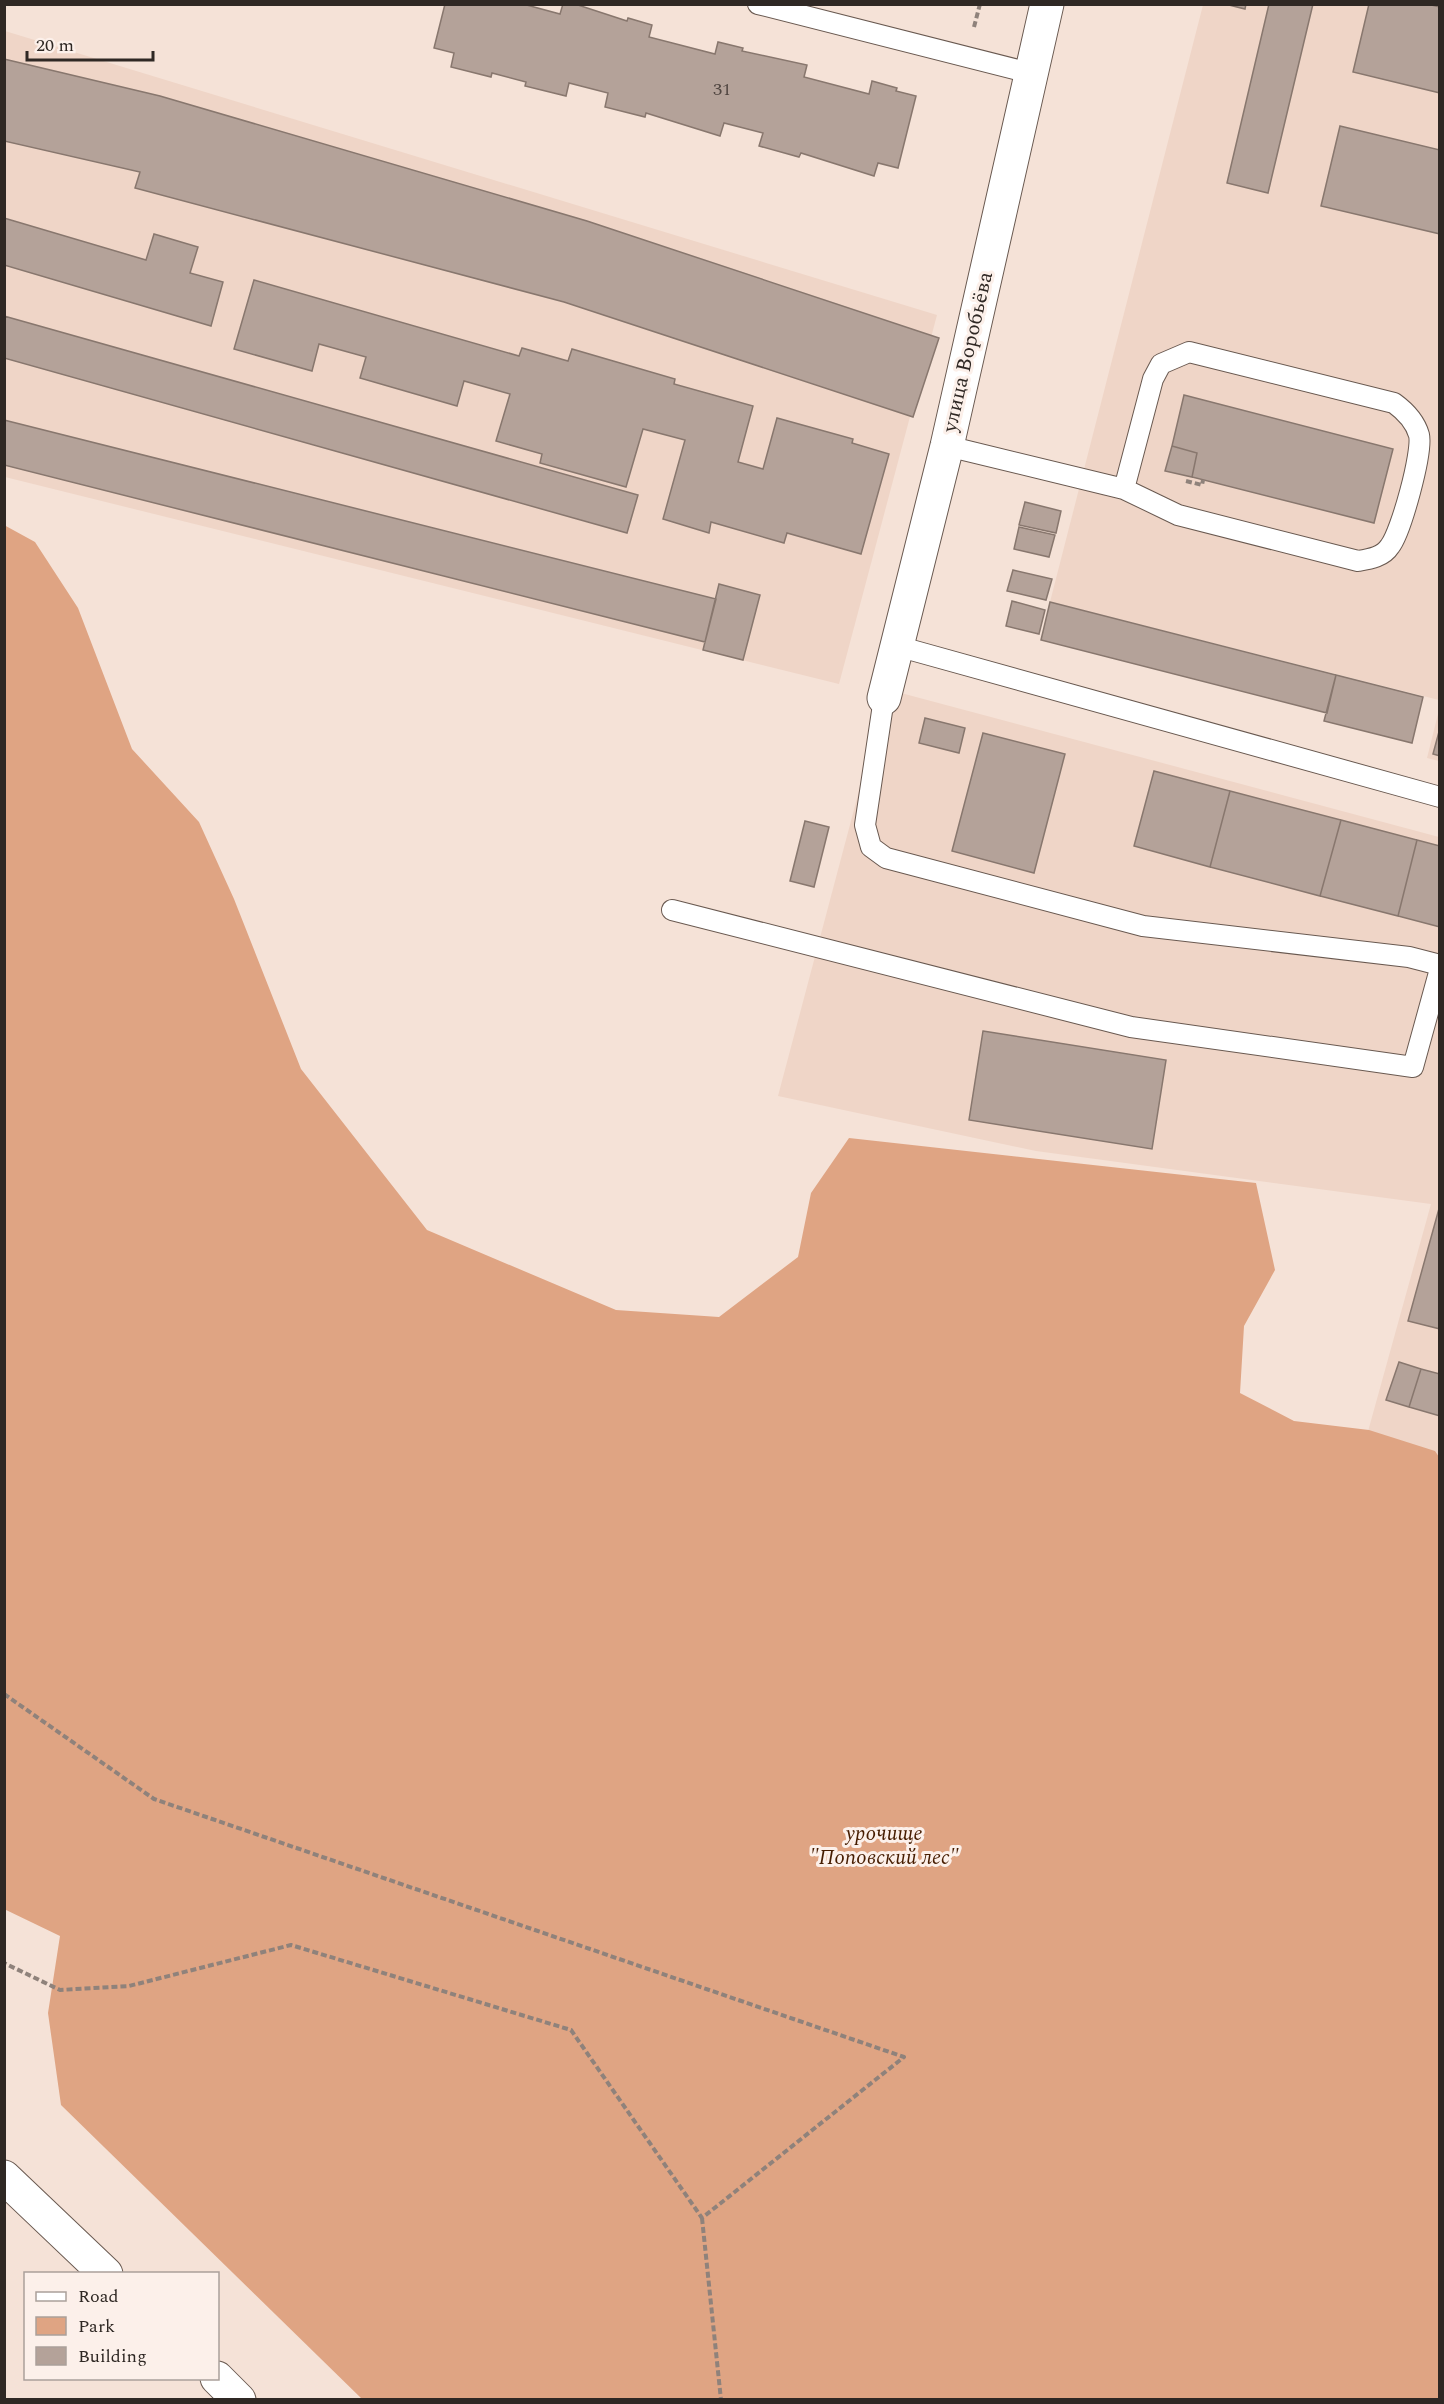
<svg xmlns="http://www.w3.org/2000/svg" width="1444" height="2404" viewBox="0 0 1444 2404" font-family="Spectral,serif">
<rect width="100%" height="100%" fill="#f5e2d7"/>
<path fill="#efd5c7" d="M1203 5H1439V700L1050 602Z
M5 31 937 315 839 684 5 477Z
M886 689 1439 837V1456L1367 1435 1431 1204 1036 1151 778 1096Z
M1439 710V761L1427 758Z"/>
<path fill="#dfa483" d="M4 525 35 542 78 608 132 749 199 822 234 899 301 1069 427 1230 616 1310 719 1317 798 1257 811 1193 849 1138 1256 1183 1275 1270 1244 1326 1240 1393 1294 1421 1369 1430 1435 1451 1439 1457V2399H362L61 2105 48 2013 60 1936 4 1909Z"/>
<path fill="#b4a299" stroke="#88776e" stroke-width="1.5" d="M445 4H523L560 14 563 4H575L627 21 628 18 652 25 649 37 715 54 718 42 743 48 742 51 807 65 804 77 869 94 872 81 897 88 896 91 916 96 898 168 878 163 874 176 801 153 799 157 759 146 763 133 724 123 720 136 646 113 645 117 605 107 608 93 569 83 566 96 525 86 526 82 492 73 491 77 451 67 454 53 434 48Z
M1225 4H1246L1245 9Z
M1269 4H1313L1268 193 1227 183Z
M1369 4H1427L1440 7V93L1353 72Z
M4 59 160 96 587 221 939 338 913 417 564 302 135 188 140 172 4 141Z
M1340 126 1440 150V234L1321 206Z
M4 218 146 260 154 234 198 247 190 273 223 282 211 326 4 265Z
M254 280 519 356 522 348 568 361 572 349 675 379 674 384 753 406 738 462 763 469 777 418 853 439 852 443 889 454 861 554 787 533 784 543 711 522 709 533 663 519 685 440 643 429 626 487 540 463 542 454 496 441 510 394 464 381 457 406 360 378 366 357 319 344 312 371 234 349Z
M4 316 638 495 627 533 4 358Z
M1184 395 1393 449 1374 523 1192 477 1197 453 1172 446Z
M4 420 716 599 705 642 4 465Z
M1172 446 1197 453 1192 477 1165 471Z
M1025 502 1061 511 1056 533 1019 525Z
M1019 527 1055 535 1049 557 1014 549Z
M1013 570 1052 579 1046 600 1007 591Z
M719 584 760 595 743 660 703 650Z
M1012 601 1045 610 1039 634 1006 626Z
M1050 602 1336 675 1327 713 1041 640Z
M1336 675 1423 697 1412 743 1324 721Z
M925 718 965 728 959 753 919 743Z
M1440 728V756L1433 754Z
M983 733 1065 754 1034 873 952 851Z
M1154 771 1230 791 1210 867 1134 846Z
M1230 791 1341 820 1320 896 1210 867Z
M1341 820 1417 840 1398 916 1320 896Z
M805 821 829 827 814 887 790 881Z
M1417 840 1440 846V927L1398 916Z
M983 1031 1166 1060 1152 1149 969 1120Z
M1440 1205V1329L1408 1321Z
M1399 1362 1421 1369 1409 1407 1386 1400Z
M1421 1369 1440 1374V1416L1409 1407Z"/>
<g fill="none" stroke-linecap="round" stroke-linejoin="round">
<defs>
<path id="service" d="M758 4 1030 73
M947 446 1124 489 1178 515 1358 561C1370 559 1383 557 1390 546 1401 532 1423 452 1419 435 1415 421 1405 411 1394 403L1189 352 1161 364 1153 379 1124 489
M897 646 1440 797
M884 698 865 825 871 847 886 858 1143 926 1409 957 1440 965
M672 910 1131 1027 1413 1067 1440 969"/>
<path id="minor" d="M884 698 947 446 1047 4
M4 2177 106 2274
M217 2378 239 2400"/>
</defs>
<use href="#service" stroke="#695950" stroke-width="22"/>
<use href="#minor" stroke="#695950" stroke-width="35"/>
<path stroke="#8f827b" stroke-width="4" stroke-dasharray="6 3" stroke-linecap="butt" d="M974 27 980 4
M1186 481 1202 485 1203 480
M4 1694 154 1799 904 2057 702 2218 571 2030 291 1945 129 1986 60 1990 4 1963
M702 2218 721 2400"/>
<use href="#service" stroke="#fff" stroke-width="20"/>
<use href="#minor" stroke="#fff" stroke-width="33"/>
</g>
<g text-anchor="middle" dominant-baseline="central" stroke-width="6" stroke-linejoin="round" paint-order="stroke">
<g font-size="18" fill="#504641">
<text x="722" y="89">31</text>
</g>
<g font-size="21" fill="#2f2824" stroke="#fcf0ea">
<text transform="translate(968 352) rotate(-77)">улица Воробьёва</text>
</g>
<g font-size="21" font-style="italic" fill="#461c00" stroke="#fcf0ea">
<text x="884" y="1834">урочище<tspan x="884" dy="24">"Поповский лес"</tspan></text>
</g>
</g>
<rect width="1444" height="2404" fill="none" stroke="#2f2824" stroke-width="12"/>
<rect x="24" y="2272" width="195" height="108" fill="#fcf0ea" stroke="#aaa09b" stroke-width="1.5"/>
<rect x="36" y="2292" width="30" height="9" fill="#ffffff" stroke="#aaa09b" stroke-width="1.5"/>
<text x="78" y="2302" font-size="18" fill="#2f2824">Road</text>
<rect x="36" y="2317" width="30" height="18" fill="#dfa483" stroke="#aaa09b" stroke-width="1.5"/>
<text x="78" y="2332" font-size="18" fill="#2f2824">Park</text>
<rect x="36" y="2347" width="30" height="18" fill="#b4a299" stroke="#aaa09b" stroke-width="1.5"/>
<text x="78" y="2362" font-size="18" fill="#2f2824">Building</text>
<path d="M27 51v9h126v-9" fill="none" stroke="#2f2824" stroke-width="3"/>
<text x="36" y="51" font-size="18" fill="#2f2824" stroke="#fcf0ea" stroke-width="4.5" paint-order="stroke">20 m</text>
</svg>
